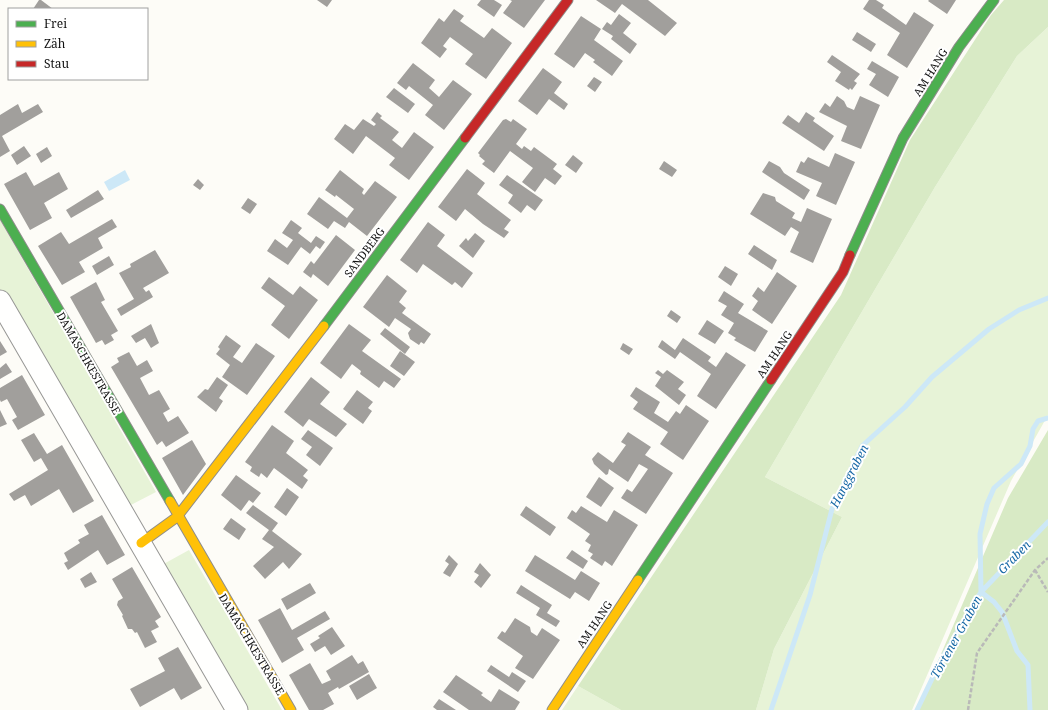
<svg xmlns="http://www.w3.org/2000/svg" width="1048" height="710" viewBox="0 0 1048 710" font-family="'Noto Serif',serif">
<rect width="100%" height="100%" fill="#fdfcf7"/>
<path fill="#e7f3d7" d="M1048 27V415L1011 481 912 710H756L774 649 842 517 765 477 935 187 1017 56Z
M0 220 156 492 127 507 0 291Z
M189 550 282 710H243L160 566Z
M578 686 621 710H562Z"/>
<path fill="#d8eac5" d="M1004 0H1048V27L1017 56 935 187 765 477 842 517 774 649 756 710H621L578 686 841 295 910 140 991 15Z
M1048 430V710H917L1008 498Z"/>
<path fill="#cde8f7" d="M125 170 130 180 109 191 104 182Z"/>
<g fill="none" stroke-linecap="round" stroke-linejoin="round">
<path stroke="#cde8f7" stroke-width="5" d="M771 710 810 595 832 509 862 446 905 407 932 377 989 329 1019 310 1048 298
M917 710 942 658 981 592 980 534 987 504 994 488 1021 464 1030 446 1033 429 1038 421 1048 418
M1030 710 1028 665 1017 651 1002 612 994 602 981 592 1048 522"/>
</g>
<path fill="#a19f9c" d="M39 0H41L53 9H33Z
M317 0H332L327 7Z
M481 0H494L502 5 494 17 477 5Z
M510 0H545L524 28 503 13 512 1Z
M596 0H648L677 23 665 36 622 4 615 13Z
M869 0H876L884 5 882 8 906 25 914 12 934 25 907 68 887 55 900 33 863 9Z
M929 0H956L947 14 928 1Z
M454 9 464 16 460 21 484 38 492 28 512 43 486 79 465 64 473 54 450 37 443 46 447 49 440 58 421 43 439 18 444 22Z
M619 14 631 23 623 33 637 44 630 54 611 39 613 36 602 29 607 22 611 25Z
M581 16 601 29 594 40 623 61 612 76 593 62 595 60 585 53 574 68 554 54Z
M857 32 876 44 871 52 852 40Z
M832 55 860 74 854 81 857 83 852 90 850 88 849 90 835 81 841 72 827 62Z
M872 61 899 77 888 97 869 85 876 74 867 69Z
M413 63 435 80 429 88 439 97 453 80 472 94 444 130 425 115 433 105 409 86 406 90 397 83Z
M543 68 562 82 554 93 568 104 564 110 549 99 537 115 518 101Z
M594 77 602 82 595 92 587 86Z
M394 88 415 104 408 113 386 97Z
M837 96 844 101 847 107 854 110 860 96 880 105 861 149 841 141 847 126 819 112 825 103 830 107Z
M18 104 22 113 38 104 43 112 2 136 10 151 0 157V115Z
M377 112 382 116 380 118 399 132 392 140 402 148 414 132 434 147 409 180 389 165 395 158 366 136 353 154 334 139 345 124 354 130 363 119 374 126 376 124 371 120Z
M806 112 815 118 813 121 834 136 824 151 782 123 788 115 799 123Z
M506 119 511 122 513 119 527 129 516 144 522 149 524 146 531 151 534 147 557 164 553 169 562 176 555 185 545 178 535 192 522 182 533 168 510 151 494 173 482 164 485 161 479 156 480 155 478 153 503 120Z
M24 146 31 156 17 165 11 155Z
M47 147 52 156 41 163 36 154Z
M835 153 855 162 836 205 816 196 822 183 796 172 801 161 804 163 808 157 829 167Z
M573 155 583 163 576 173 565 165Z
M664 161 677 170 672 177 659 169Z
M769 161 780 167 784 173 810 190 804 200 762 172Z
M467 169 485 183 477 194 511 220 504 229 509 232 504 238 483 224 465 209 456 221 438 207Z
M340 170 364 189 362 193 364 195 375 181 397 197 367 236 349 222 345 228 334 221 328 229 307 214 319 197 347 218 354 209 336 195 335 197 325 190Z
M26 172 34 186 59 172 68 189 44 203 52 218 30 230 4 184Z
M507 175 543 200 535 211 527 205 521 213 508 203 513 195 499 185Z
M198 179 204 185 200 190 193 185Z
M98 190 104 199 71 218 66 210Z
M763 193 775 197 776 201 795 213 792 218 801 222 807 208 832 219 813 263 790 252 799 232 791 227 785 236 750 214Z
M248 198 257 204 250 214 241 208Z
M112 219 117 227 98 238 103 248 79 262 85 272 62 285 38 246 61 232 69 244Z
M291 220 302 228 298 233 311 243 316 236 325 242 320 249 316 246 310 254 301 247 288 265 267 251 275 239 287 248 293 240 282 233Z
M428 222 445 235 437 246 473 273 462 288 455 282 452 285 423 264 417 273 400 260Z
M475 233 485 241 473 258 459 246 466 238 468 241Z
M336 235 355 250 328 286 313 274 311 278 303 272 311 261 314 264Z
M754 245 777 260 772 270 748 254Z
M155 250 169 273 143 288 146 292 149 290 153 297 121 316 117 309 134 299 119 273 131 267 130 264Z
M109 256 114 265 97 275 92 266Z
M725 266 738 274 731 286 718 277Z
M777 272 797 286 772 324 752 310 758 301 752 296 758 287 764 292Z
M387 275 407 291 399 302 406 308 402 313 431 334 424 344 421 342 419 345 410 339 408 333 411 329 395 318 389 327 363 307Z
M269 277 293 295 300 286 318 300 289 339 271 325 285 306 261 288Z
M96 282 105 300 101 302 118 331 111 335 114 340 105 345 102 340 96 343 70 297Z
M724 291 744 304 738 313 768 331 755 352 734 340 736 338 728 333 734 323 721 315 727 306 718 301Z
M671 310 681 317 677 323 667 316Z
M707 320 724 331 715 344 698 334Z
M151 324 159 343 151 348 145 338 136 343 131 336Z
M349 324 371 340 362 351 401 379 394 388 384 381 379 388 360 374 361 371 352 364 341 379 320 363Z
M385 328 410 347 405 354 380 334Z
M226 335 241 346 233 357 242 363 256 343 275 356 247 395 222 377 230 365 216 354 220 349 218 347Z
M683 338 711 357 708 361 716 367 726 352 746 365 716 409 697 396 711 374 680 352 675 359 658 347 662 340 675 350Z
M0 341 7 352 0 356Z
M623 343 633 349 629 355 620 349Z
M400 351 415 362 404 376 390 366Z
M129 352 137 366 147 360 153 371 140 378 149 395 159 390 170 409 163 413 168 422 178 416 189 433 166 447 162 441 157 445 111 367 119 362 117 358Z
M6 363 12 372 0 379V368Z
M658 370 663 374 667 370 684 382 678 389 686 395 679 405 655 386 661 377 655 373Z
M22 375 45 415 18 430 12 420 17 417 7 399 1 402 0 400V388Z
M217 377 228 385 219 398 223 401 216 412 197 397 205 389 208 390Z
M311 377 330 392 320 404 347 424 336 437 309 419 303 427 284 412Z
M636 387 660 402 654 413 668 422 676 411 680 414 686 405 709 421 683 460 660 444 668 432 633 409 638 402 630 396Z
M357 390 373 402 368 408 372 411 363 424 343 409Z
M0 410 7 424 0 427Z
M272 425 294 441 286 453 308 470 303 476 308 480 302 489 274 468 267 478 261 473 259 477 250 471 252 467 245 462Z
M308 430 333 448 320 466 306 455 312 447 301 439Z
M628 432 651 447 645 455 673 473 646 514 621 498 627 489 632 492 648 469 639 464 628 482 609 469 608 474 606 475 594 464 592 459 598 452 613 463 626 445 621 442Z
M34 433 47 454 62 445 94 501 73 513 59 489 31 506 25 495 14 501 9 494 48 470 41 458 34 462 21 440Z
M192 440 206 464 183 495 162 458Z
M236 475 261 493 253 503 249 500 241 511 221 495Z
M599 477 614 488 601 507 586 497Z
M287 488 299 497 286 516 274 507Z
M253 505 278 523 272 531 302 554 289 569 283 562 265 579 253 566 274 547 262 539 269 530 246 513Z
M526 506 556 527 550 536 520 515Z
M581 506 607 522 614 510 638 525 612 566 605 561 602 566 590 558 593 554 588 551 591 545 585 541 590 534 567 518 572 510 576 513Z
M102 515 125 555 107 565 98 550 68 570 64 563 68 561 64 553 80 543 78 540 89 534 84 525Z
M231 518 246 529 239 540 223 529Z
M572 550 588 561 583 569 566 558Z
M449 555 458 564 450 577 443 573 449 564 445 561Z
M535 555 575 580 581 571 600 583 589 601 575 592 570 599 525 571Z
M480 563 491 575 481 588 474 582 479 575 474 572Z
M132 567 161 617 155 621 159 627 151 631 157 642 145 648 137 632 135 633 132 629H128L122 616 123 615 117 605 118 601 123 598 112 579Z
M91 572 97 582 85 588 80 579Z
M310 583 316 593 287 610 281 599Z
M521 585 552 605 547 613 560 621 556 627 536 615 540 608 516 593Z
M280 608 292 630 325 611 330 619 297 638 304 650 282 663 258 620Z
M515 618 530 627 531 632 537 636 542 628 560 640 533 679 515 668 523 656 497 638 502 631 505 633Z
M332 627 345 646 331 655 325 646 315 652 310 644 320 638 318 636Z
M178 647 202 688 181 700 174 688 140 707 130 689 165 671 158 658Z
M352 655 358 664 363 661 369 672 339 689 338 687 328 693 334 704 323 710H309L289 675 310 663 322 684 331 680 326 671Z
M491 665 509 677 512 672 526 681 518 692 487 671Z
M369 674 377 688 357 700 349 686Z
M456 675 483 693 481 695 491 702 499 689 520 702 515 710H469L443 692Z
M439 699 456 710H437L433 707Z"/>
<g fill="none" stroke-linecap="round" stroke-linejoin="round">
<defs>
<path id="street" d="M0 301 237 710"/>
<path id="fast" d="M0 209 170 501
M850 255 903 138 959 47 994 0
M324 326 465 138
M638 580 771 380"/>
<path id="slow" d="M170 501 291 710
M141 543 177 517 324 326
M552 710 638 580"/>
<path id="jam" d="M465 138 568 0
M771 380 843 272 850 255"/>
</defs>
<use href="#street" stroke="#979795" stroke-width="23"/>
<use href="#fast" stroke="#8e8d8b" stroke-width="11"/>
<use href="#slow" stroke="#8e8d8b" stroke-width="11"/>
<use href="#jam" stroke="#8e8d8b" stroke-width="11"/>
<path stroke="#b9b9b8" stroke-width="2.5" stroke-dasharray="4 2" stroke-linecap="butt" d="M1035 570 1048 592
M968 710 977 653 1035 570 1048 558"/>
<use href="#street" stroke="#fffffe" stroke-width="21"/>
<use href="#fast" stroke="#4caf50" stroke-width="9"/>
<use href="#slow" stroke="#ffc107" stroke-width="9"/>
<use href="#jam" stroke="#c62828" stroke-width="9"/>
</g>
<g text-anchor="middle" dominant-baseline="central" stroke-width="4" stroke-linejoin="round" paint-order="stroke">
<g font-size="11" fill="#111" stroke="#fff">
<text transform="translate(930 72) rotate(-58)">AM HANG</text>
<text transform="translate(364 252) rotate(-53)">SANDBERG</text>
<text transform="translate(774 354) rotate(-56)">AM HANG</text>
<text transform="translate(89 363) rotate(60)">DAMASCHKESTRASSE</text>
<text transform="translate(594 624) rotate(-56)">AM HANG</text>
<text transform="translate(252 644) rotate(59)">DAMASCHKESTRASSE</text>
</g>
<g font-size="12" font-style="italic" fill="#1768a6" stroke="#fff">
<text transform="translate(849 476) rotate(-63)">Hanggraben</text>
<text transform="translate(1014 557) rotate(-46)">Graben</text>
<text transform="translate(956 637) rotate(-61)">Törtener Graben</text>
</g>
</g>
<rect x="8" y="8" width="140" height="72" fill="#ffffff" stroke="#a0a0a0"/>
<rect x="16" y="21" width="20" height="6" fill="#4caf50" stroke="#a0a0a0"/>
<text x="44" y="28" font-size="12" fill="#111111">Frei</text>
<rect x="16" y="41" width="20" height="6" fill="#ffc107" stroke="#a0a0a0"/>
<text x="44" y="48" font-size="12" fill="#111111">Zäh</text>
<rect x="16" y="61" width="20" height="6" fill="#c62828" stroke="#a0a0a0"/>
<text x="44" y="68" font-size="12" fill="#111111">Stau</text>
</svg>
